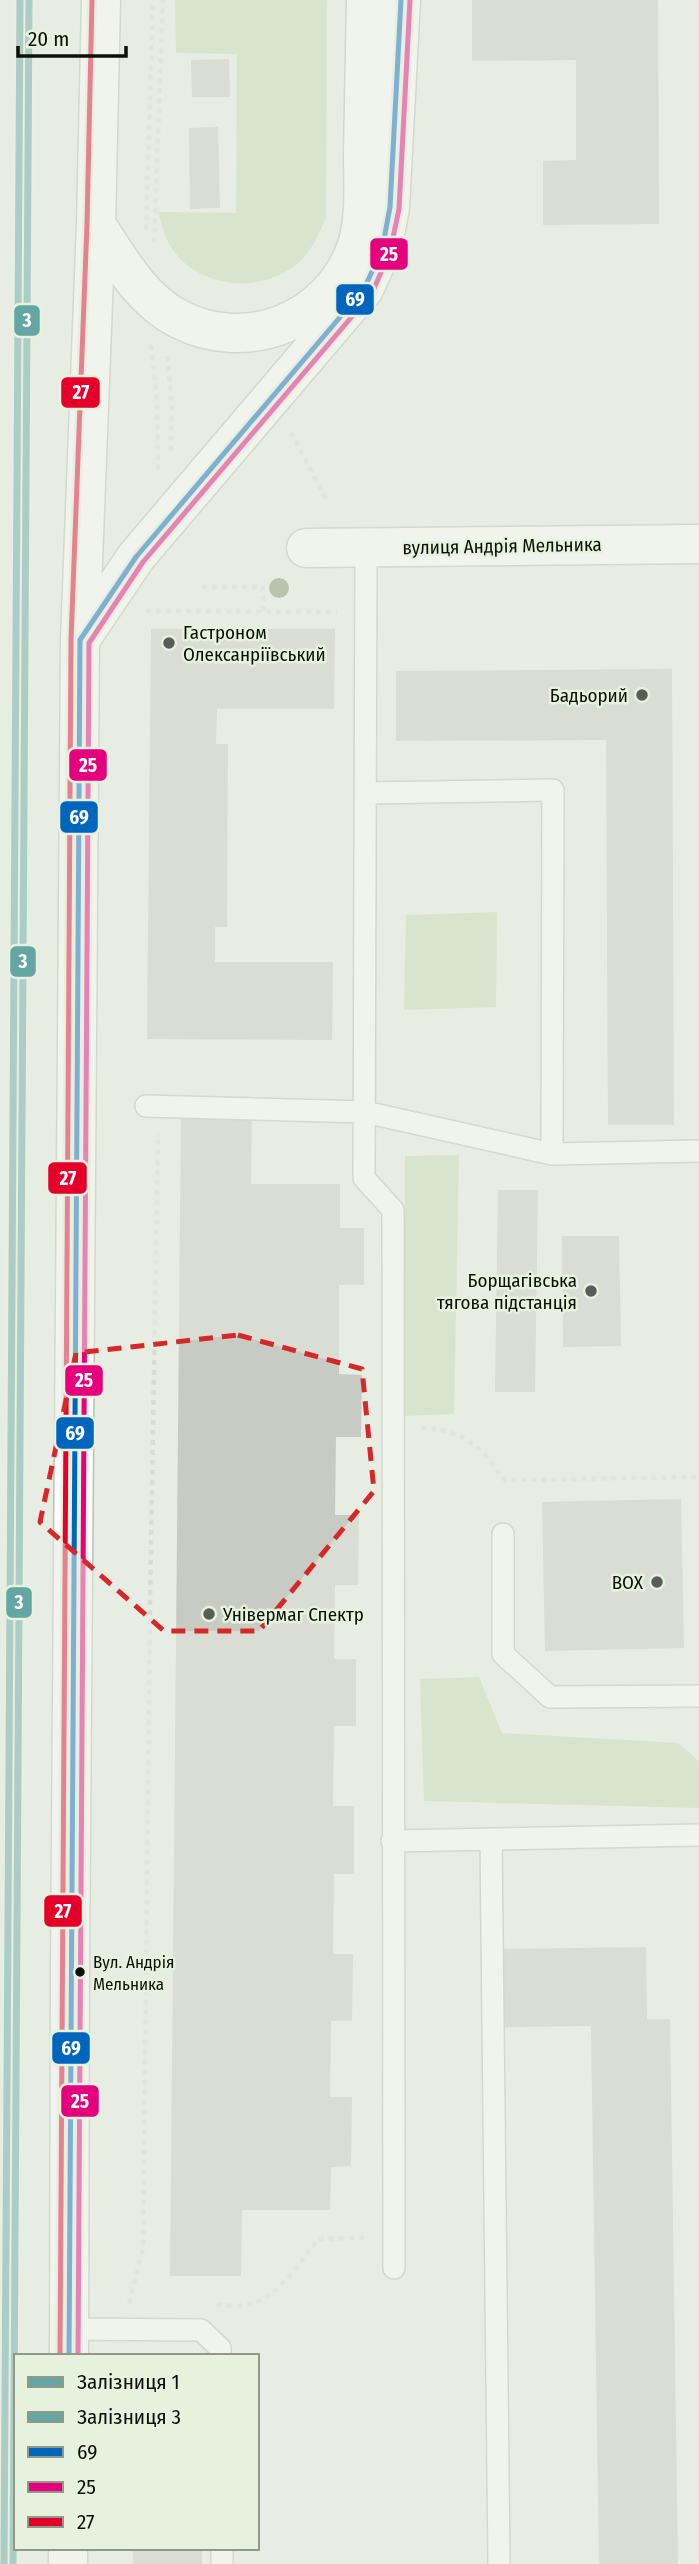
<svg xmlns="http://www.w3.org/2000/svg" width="699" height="2564" viewBox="0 0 699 2564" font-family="'Fira Sans Condensed',sans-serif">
<rect width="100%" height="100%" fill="#e7ede2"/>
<path fill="#c7dab8" d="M175 0H327L326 218C318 236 310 255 293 267 253 296 188 286 166 238 163 230 161 221 158 212L236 213 237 54 176 53Z
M497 912 496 1007 404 1010 406 915Z
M459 1155 454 1414 404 1416 405 1156Z
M479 1677 502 1733 678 1743 699 1761V1808L424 1801 420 1679Z"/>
<path fill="#c7cbc3" d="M472 0H658L659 224 543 225V161L576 160V60L472 61Z
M229 59 230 97H192L191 60Z
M218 127 220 208 190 209 189 128Z
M151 629H335L334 709H217L216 744H228L227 927H215V962H333L332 1040 147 1039Z
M672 669 674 1125H608L606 740 396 741V671Z
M181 1113 252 1114 251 1184H340V1228H364V1285H339V1374L362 1375 361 1437H336L335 1515H359L358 1585H335L334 1659H356V1726H334L333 1806H354V1874H334L333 1954H353L352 2021H331L330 2097H352L351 2166 331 2167 330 2210H242L241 2276H170Z
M498 1190H538L535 1392H495Z
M562 1236H619L621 1346 563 1347Z
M681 1499 684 1648 545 1651 542 1502Z
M646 1947 647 2019H670L678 2564H599L591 2026 500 2027 499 1949Z
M133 2548H202V2564H133Z"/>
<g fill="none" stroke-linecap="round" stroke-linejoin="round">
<defs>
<path id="lane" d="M366 548 364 1178 393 1210 394 2268
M366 793 553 790 552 1154 699 1151
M146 1106 365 1112 552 1154
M503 1534V1654L550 1697 699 1696
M491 1840 499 2564
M392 1841 699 1835
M69 2329 201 2330 220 2348V2356
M222 2548V2564"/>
<path id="street" d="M306 548 699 544"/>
<path id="primary" d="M96 224C118 258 141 300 179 319 247 354 330 321 356 248 366 220 363 184 363 154 364 102 365 51 366 0
M80 640 136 557 364 289 382 250 390 207 401 0
M69 2356 70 1969 80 640 96 224 101 0
M68 2564V2548"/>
</defs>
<use href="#lane" stroke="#bcc0b8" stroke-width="24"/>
<use href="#street" stroke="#bcc0b8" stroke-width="41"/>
<use href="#primary" stroke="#bcc0b8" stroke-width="41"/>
<path stroke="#dadcd9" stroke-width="4.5" stroke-dasharray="5 5" stroke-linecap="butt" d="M146 230 153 0
M154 243 163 0
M151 345 157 403 158 472
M167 356 172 403 171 455
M291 432 327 501
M202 587H263V612
M146 611 337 612
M421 1428C443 1428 467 1436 484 1453 491 1461 497 1472 505 1480L699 1477
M129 2303 143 2249 150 1607 158 1134
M217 2305C227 2305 240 2307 250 2304 278 2298 302 2260 318 2239L365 2238"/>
<use href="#lane" stroke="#fbfcfb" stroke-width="21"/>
<use href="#street" stroke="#fbfcfb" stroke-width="38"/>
<use href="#primary" stroke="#fbfcfb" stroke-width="38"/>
<defs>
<path id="bus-1" d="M69 2356 80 640 136 557 364 289 382 250 390 207 401 0"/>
<path id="bus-2" d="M78 2356 89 643 143 562 372 293 390 252 399 209 410 0"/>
<path id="bus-3" d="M60 2356 71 640 87 224 92 0"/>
</defs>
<use href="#bus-1" stroke="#e6f2dd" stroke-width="10"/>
<use href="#bus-2" stroke="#e6f2dd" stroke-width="10"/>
<use href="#bus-3" stroke="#e6f2dd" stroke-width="10"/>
<use href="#bus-1" stroke="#0065bd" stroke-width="5"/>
<use href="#bus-2" stroke="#e5007d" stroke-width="5"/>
<use href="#bus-3" stroke="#e4002b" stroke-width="5"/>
<defs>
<path id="rail-1" d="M4 2564 20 0"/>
<path id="rail-2" d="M13 2564 29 0"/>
</defs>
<use href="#rail-1" stroke="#e6f2dd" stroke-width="12"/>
<use href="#rail-2" stroke="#e6f2dd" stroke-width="12"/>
<use href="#rail-1" stroke="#63a6a3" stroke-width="7"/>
<use href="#rail-2" stroke="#63a6a3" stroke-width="7"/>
</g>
<circle fill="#829272" cx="279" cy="588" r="10"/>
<path d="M0 0H699V2564H0ZM238 1335 362 1369 374 1491 259 1631H164L40 1522 76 1353Z" fill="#e7ede2" fill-opacity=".55" fill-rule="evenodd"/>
<path fill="none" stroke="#d62828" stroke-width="5" stroke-dasharray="14 9" stroke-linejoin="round" d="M238 1335 362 1369 374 1491 259 1631H164L40 1522 76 1353Z"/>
<g fill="#595d56" stroke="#e6f2dd" stroke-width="2.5">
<circle cx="169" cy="643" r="7"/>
<circle cx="642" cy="695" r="7"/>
<circle cx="591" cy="1291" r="7"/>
<circle cx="657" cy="1582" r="7"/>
<circle cx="209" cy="1614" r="7"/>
</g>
<circle fill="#0d100a" stroke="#e6f2dd" stroke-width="2.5" cx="80" cy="1972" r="6"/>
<g text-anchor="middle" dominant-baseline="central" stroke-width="5" stroke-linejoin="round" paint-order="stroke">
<g font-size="17" fill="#0d100a" stroke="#e6f2dd" text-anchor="start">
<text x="93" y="1962">Вул. Андрія<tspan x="93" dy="22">Мельника</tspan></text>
</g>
<g font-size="19" fill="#0d100a" stroke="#e6f2dd">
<text transform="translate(502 546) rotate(-1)">вулиця Андрія Мельника</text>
</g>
<g font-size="19" fill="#0d100a" stroke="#e6f2dd" text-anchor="end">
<text x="183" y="632" text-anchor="start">Гастроном<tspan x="183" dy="22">Олексанріївський</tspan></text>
<text x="628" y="695">Бадьорий</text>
<text x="577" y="1280">Борщагівська<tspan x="577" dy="22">тягова підстанція</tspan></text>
<text x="643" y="1582">BOX</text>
<text x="223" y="1614" text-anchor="start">Універмаг Спектр</text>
</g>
</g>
<g stroke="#e6f2dd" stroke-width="2.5">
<rect x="369" y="237" width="40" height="34" rx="7" fill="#e5007d"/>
<rect x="335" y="283" width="40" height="33" rx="7" fill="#0065bd"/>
<rect x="13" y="304" width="28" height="33" rx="7" fill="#63a6a3"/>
<rect x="60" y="376" width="41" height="33" rx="7" fill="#e4002b"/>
<rect x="68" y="748" width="40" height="34" rx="7" fill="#e5007d"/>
<rect x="59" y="800" width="40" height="34" rx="7" fill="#0065bd"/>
<rect x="9" y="945" width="28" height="33" rx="7" fill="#63a6a3"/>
<rect x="47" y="1161" width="41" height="34" rx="7" fill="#e4002b"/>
<rect x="64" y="1364" width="40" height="33" rx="7" fill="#e5007d"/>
<rect x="55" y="1416" width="40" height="34" rx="7" fill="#0065bd"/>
<rect x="5" y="1586" width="28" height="33" rx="7" fill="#63a6a3"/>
<rect x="43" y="1894" width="40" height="34" rx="7" fill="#e4002b"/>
<rect x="51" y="2031" width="40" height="34" rx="7" fill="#0065bd"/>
<rect x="60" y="2084" width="40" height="34" rx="7" fill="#e5007d"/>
</g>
<g font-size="19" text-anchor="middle" font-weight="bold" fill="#fff">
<text x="389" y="261">25</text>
<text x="355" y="306">69</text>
<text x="27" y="327">3</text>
<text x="81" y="399">27</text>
<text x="88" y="772">25</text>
<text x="79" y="824">69</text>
<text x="23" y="968">3</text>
<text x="68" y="1185">27</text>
<text x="84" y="1387">25</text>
<text x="75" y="1440">69</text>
<text x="19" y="1609">3</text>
<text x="63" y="1918">27</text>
<text x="71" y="2055">69</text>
<text x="80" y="2108">25</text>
</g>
<rect x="14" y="2354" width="245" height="196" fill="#e6f2dd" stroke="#8f9889" stroke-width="2"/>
<rect x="28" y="2377" width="35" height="10" fill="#63a6a3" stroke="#8f9889" stroke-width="2"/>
<text x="77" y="2389" font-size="21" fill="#0d100a">Залізниця 1</text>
<rect x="28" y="2412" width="35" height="10" fill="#63a6a3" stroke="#8f9889" stroke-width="2"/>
<text x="77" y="2424" font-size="21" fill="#0d100a">Залізниця 3</text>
<rect x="28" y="2447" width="35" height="10" fill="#0065bd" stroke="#8f9889" stroke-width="2"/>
<text x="77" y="2459" font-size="21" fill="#0d100a">69</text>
<rect x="28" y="2482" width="35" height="10" fill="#e5007d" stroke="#8f9889" stroke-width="2"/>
<text x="77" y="2494" font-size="21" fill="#0d100a">25</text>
<rect x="28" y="2517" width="35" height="10" fill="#e4002b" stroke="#8f9889" stroke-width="2"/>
<text x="77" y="2529" font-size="21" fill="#0d100a">27</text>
<path d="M18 46v10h108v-10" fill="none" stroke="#0d100a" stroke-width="3.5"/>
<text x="28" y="46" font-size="21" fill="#0d100a" stroke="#e6f2dd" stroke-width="5" paint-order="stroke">20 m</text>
</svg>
